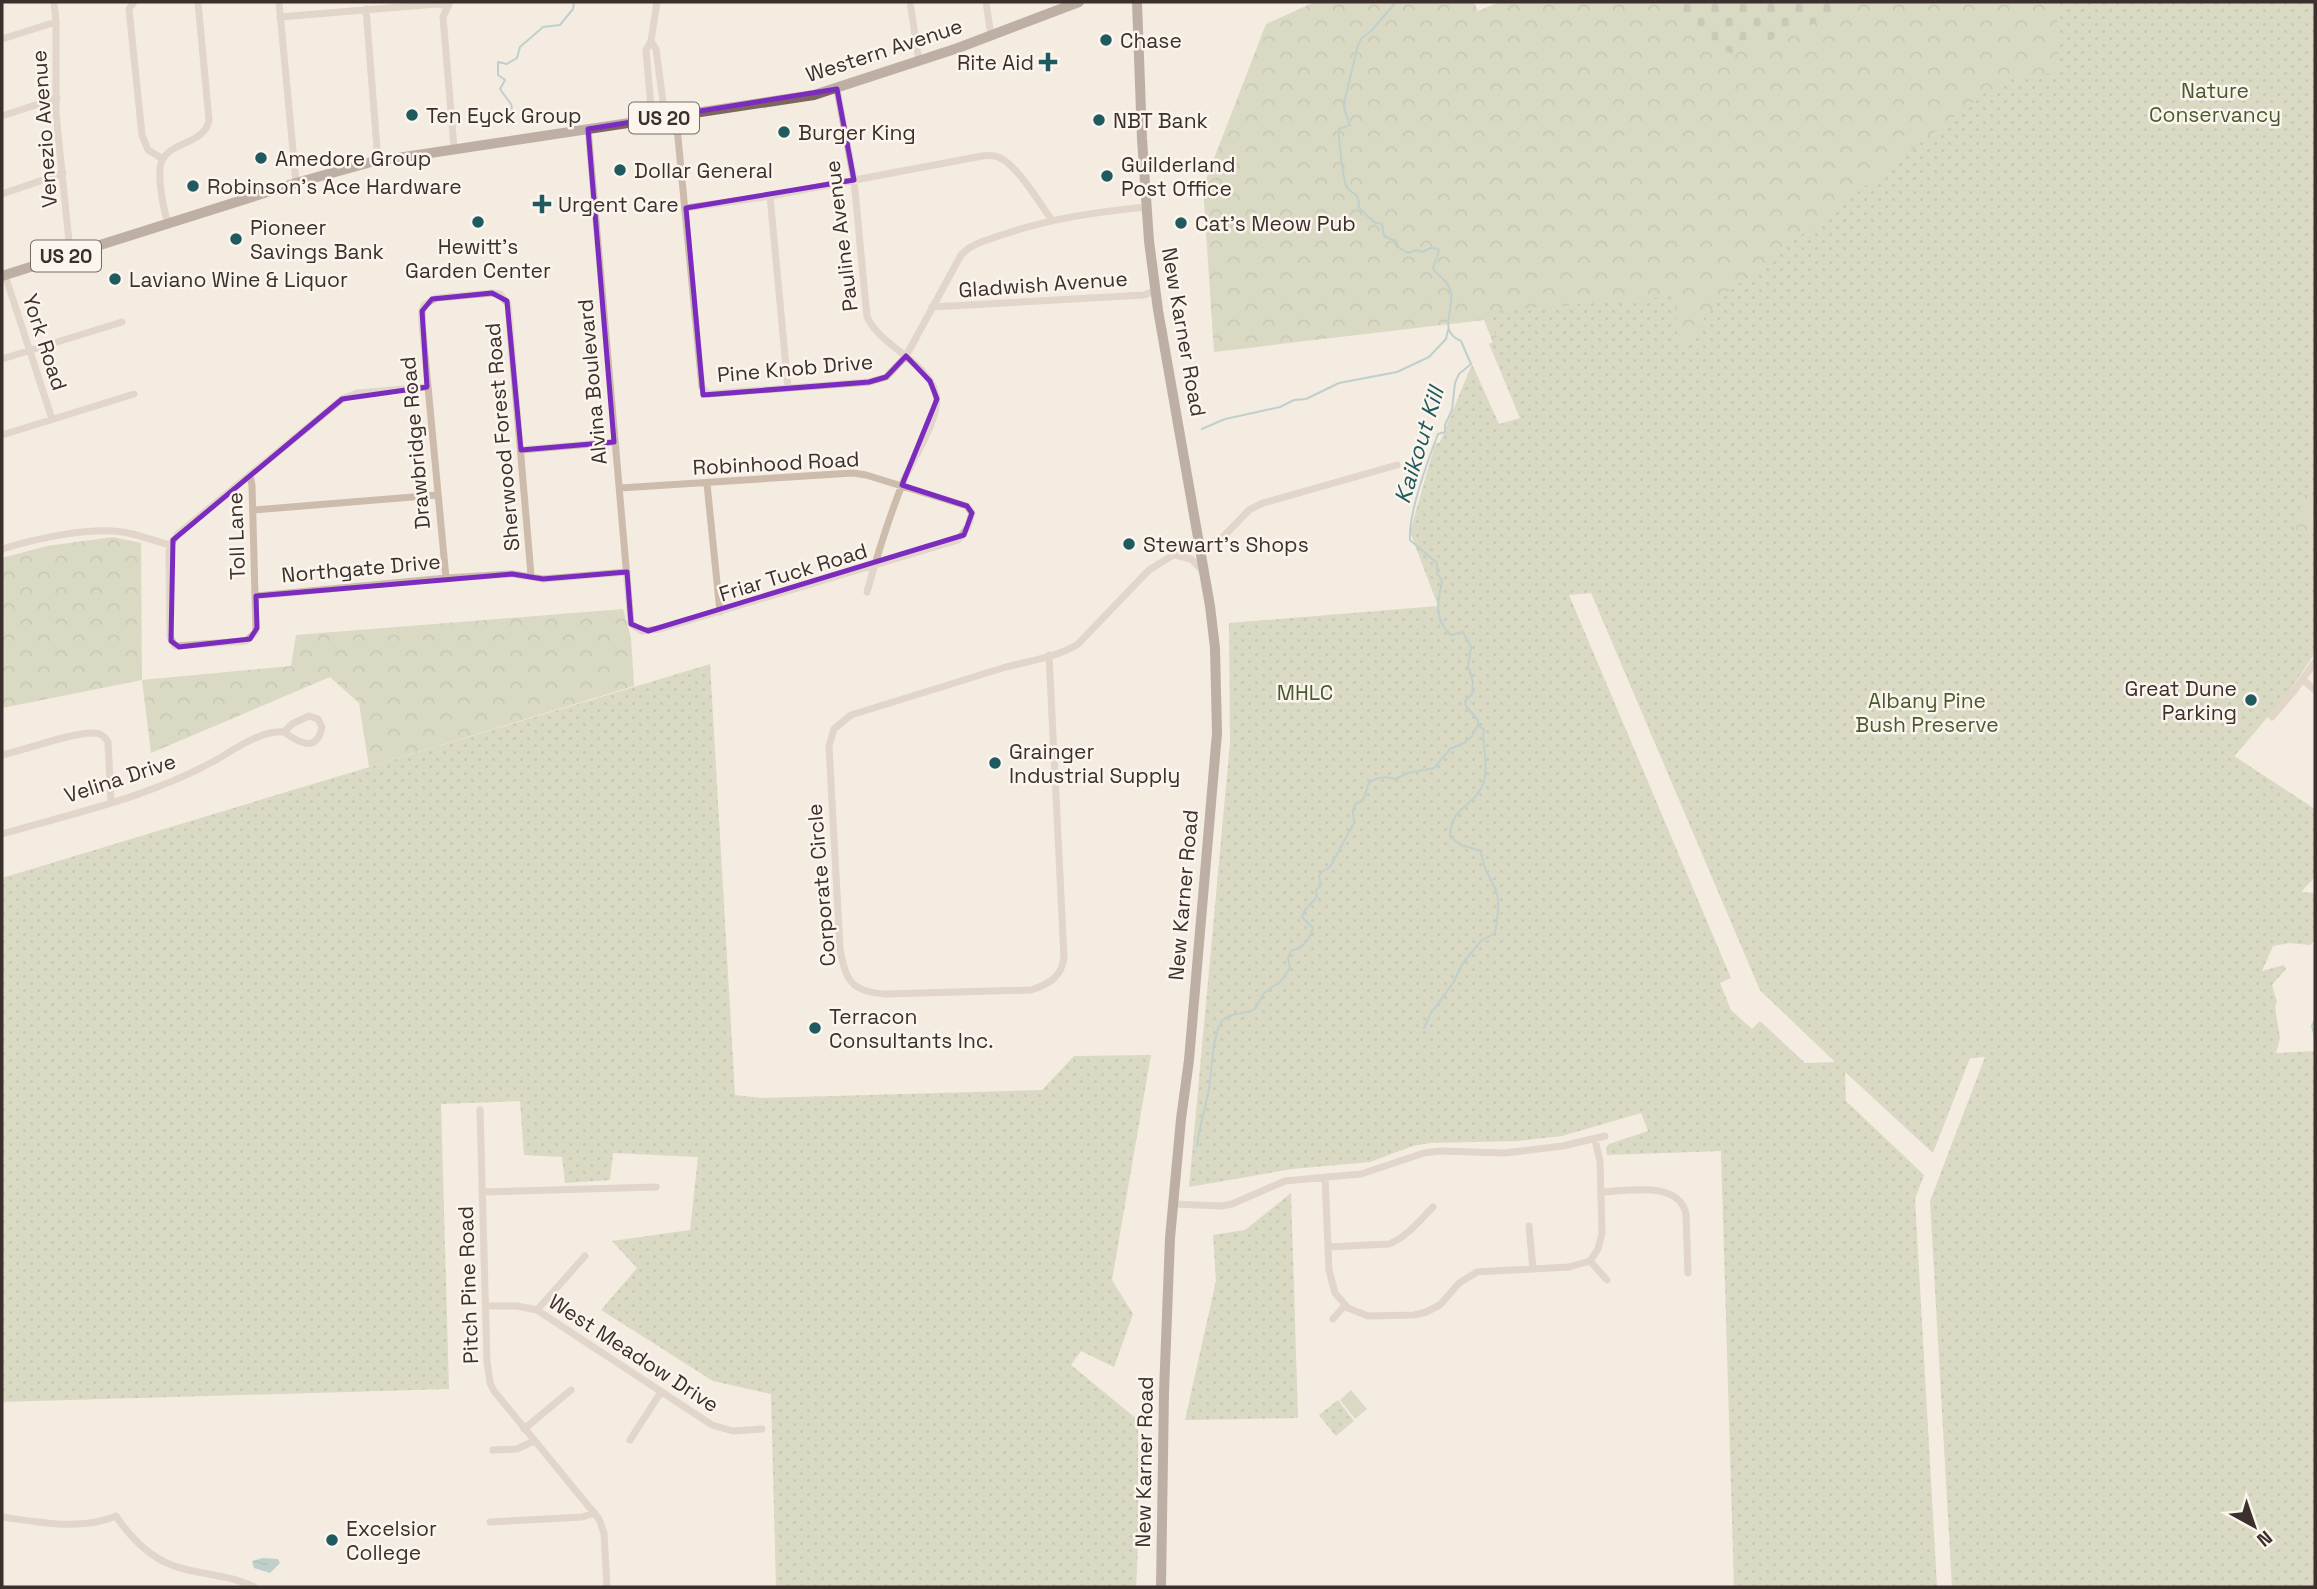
<svg xmlns="http://www.w3.org/2000/svg" width="2317" height="1589" viewBox="0 0 2317 1589" font-family="'Space Grotesk',sans-serif">
<defs>
<pattern id="forest-crowns" width="20" height="18" patternUnits="userSpaceOnUse" patternTransform="scale(1.75)"><rect width="20" height="18" fill="#b8c4a0"/><path d="M2 6a3 3 0 1 1 6 0M12 15a3 3 0 1 1 6 0" fill="none" stroke="#97a083"/></pattern>
<pattern id="cemetery-stones" width="16" height="16" patternUnits="userSpaceOnUse" patternTransform="scale(1.75)"><rect width="16" height="16" fill="#b8c4a0"/><path d="M2 7V4a2 2 0 0 1 4 0v3zM10 15v-3a2 2 0 0 1 4 0v3z" fill="#97a083"/></pattern>
<pattern id="park-dots" width="8" height="8" patternUnits="userSpaceOnUse" patternTransform="scale(1.75)"><rect width="8" height="8" fill="#b8c4a0"/><path d="M2 2h.1M6 6h.1" fill="none" stroke="#97a083" stroke-width="1.8" stroke-linecap="round"/></pattern>
<pattern id="water-ripples" width="26" height="14" patternUnits="userSpaceOnUse" patternTransform="scale(1.75)"><rect width="26" height="14" fill="#7fb0b2"/><path d="M2 4q2-2 4 0t4 0M15 11q2-2 4 0t4 0" fill="none" stroke="#699091"/></pattern>
</defs>
<rect width="100%" height="100%" fill="#f4ebe1"/>
<path fill="#b8c4a0" d="M1351 1390 1367 1409 1355 1419 1340 1400Z"/>
<path fill="url(#forest-crowns)" d="M1315 2H1474L1478 11 1499 2H1669L1675 8 1833 16 1853 2H2315V653L2288 693 1978 1058 1836 1062 1760 990 1591 593 1484 320 1214 352 1203 187 1266 24Z
M113 537 141 543 142 680 291 666 296 635 623 609 631 638 634 686 369 767 359 703 330 677 151 753 142 680 2 708V558L47 546Z"/>
<path fill="url(#cemetery-stones)" d="M1669 2H1853L1834 16 1733 54 1713 46 1697 35Z"/>
<path fill="url(#park-dots)" fill-rule="evenodd" d="M2057 2H2315V495H2303L2295 534 2315 533V653L2288 693 2234 756 2315 809V877L2301 892 2315 893V939L2310 945 2289 943 2273 946 2262 971 2284 965 2286 969 2272 985 2277 1002 2275 1007 2280 1038 2276 1053 2315 1051V1587H1952L1930 1201 1985 1057 1970 1058 1933 1153 1845 1072 1846 1101 1924 1175 1915 1199 1937 1587H1734L1721 1151 1607 1155 1606 1148 1609 1144 1648 1131 1641 1113 1562 1136 1518 1141 1430 1143 1413 1146 1370 1162 1292 1169 1189 1187 1230 743 1229 623 1438 606 1410 532 1435 444 1440 442 1472 364 1499 424 1520 418 1489 344 1498 340 1487 312 1674 296 1679 350 1721 297 2002 80 2059 72ZM1592 593 1760 990 1835 1062 1805 1063 1760 1021 1752 1029 1731 1010 1720 983 1731 978 1569 595Z
M710 664 735 1095 762 1098 1042 1090 1074 1056 1151 1055 1112 1280 1133 1314 1114 1367 1081 1351 1071 1365 1138 1420V1547L1136 1587H776L771 1394 713 1381 601 1310 637 1268 612 1241 690 1230 698 1157 613 1153 610 1180 565 1183 562 1157 524 1155 520 1101 441 1104 449 1389 2 1402V878Z
M1291 1193 1298 1418 1185 1420 1216 1281 1213 1235 1245 1230Z
M1338 1400 1354 1421 1336 1436 1319 1415Z"/>
<path fill="url(#water-ripples)" d="M263 1558 278 1559 280 1563 270 1573 254 1568 252 1561Z"/>
<g fill="none" stroke-linecap="round" stroke-linejoin="round">
<path stroke="#7fb0b2" stroke-width="2" d="M1396 2 1372 30 1362 38 1358 45 1345 99 1344 108 1350 125 1339 129C1338 137 1343 178 1346 185 1351 197 1359 188 1359 208L1374 222 1382 224 1384 236 1396 241 1398 247 1408 253 1417 250 1422 252 1431 248 1438 249 1439 251 1433 268C1437 276 1444 278 1448 285 1460 304 1434 330 1461 341L1471 364 1459 374 1455 383 1452 410 1445 425V432L1438 434C1428 460 1408 513 1410 540L1437 563V573L1442 581C1438 602 1433 619 1451 635L1463 632 1471 647 1468 666 1473 682 1472 694 1465 701 1466 706 1478 720V725L1484 730 1483 735C1484 751 1489 771 1482 786 1472 809 1451 805 1450 837L1461 845 1481 851C1482 864 1489 877 1495 888 1501 900 1497 920 1495 933L1481 941 1463 963 1453 983 1431 1013 1424 1028
M508 125C514 99 514 110 500 89L505 80 498 75V62L507 64 517 58 520 47 543 27 560 25 573 9 574 2
M1202 429 1225 419 1280 407 1294 400 1306 399 1339 383 1397 372 1429 357 1446 339 1448 330
M2315 1020 2312 1026 2315 1037
M1197 1146C1199 1126 1206 1108 1209 1088 1212 1072 1212 1030 1224 1019 1233 1012 1246 1014 1255 1009L1264 993 1280 982 1290 968 1288 958 1291 951C1304 947 1309 940 1313 928L1302 917C1306 905 1312 905 1317 896L1316 890 1321 885 1319 876 1322 872 1330 867 1354 823 1353 810 1355 804C1368 799 1364 794 1369 783 1376 777 1386 776 1395 779L1408 773 1434 768 1450 749 1464 743 1472 736 1478 725"/>
<path stroke="#cdbbac" stroke-width="7" d="M54 2 56 22V113L69 242 72 254
M134 2 129 9 142 135 148 150 163 159
M279 2 296 183
M910 2 919 61
M986 2 991 36
M449 4 443 17 454 148
M366 9 378 161
M280 17 436 4 448 6
M2 39 56 22
M651 41 656 49 665 117
M837 89 854 180 867 317C881 345 915 356 931 382 935 389 938 399 936 407 932 431 911 462 902 485 888 520 877 556 867 592
M2 116 57 98
M676 117 702 387 708 394 869 382 886 377 906 356 961 255 969 248C980 241 993 238 1005 234 1052 218 1097 212 1146 207
M652 119 646 50 651 41 657 2
M588 129 631 624 642 631 660 629 958 540 968 527 972 513 967 506 866 475 853 473 620 488
M2 194 63 173
M770 196 788 388
M686 208 770 196 982 156C988 155 993 155 998 157 1017 164 1039 203 1052 220
M168 224C164 211 157 177 161 163 168 141 205 145 209 120L198 2
M5 275 52 419
M932 307 1144 295 1155 291
M2 359 122 322
M2 435 134 394
M521 450 614 442
M250 476 252 485 256 632 246 641 175 646 170 637 169 552 170 545 178 534 342 399 357 393 427 387
M707 484 720 612
M253 510 437 495
M2 549C34 539 88 527 122 532 138 534 154 541 170 545
M1175 555 1191 559 1203 571
M446 578 422 323V311L424 305 436 298 492 293 500 294 508 304 531 575
M256 596 446 578 512 574 543 579 627 572
M1049 655 1064 957C1062 977 1049 984 1031 990L886 994C851 992 846 981 840 949L829 746 834 729 851 715C903 699 954 683 1006 667 1029 661 1058 657 1078 644L1149 570 1175 554 1221 539 1249 510 1263 503 1397 465
M2303 680 2315 690
M309 716 318 719 322 727C317 753 299 743 284 732L292 724Z
M2272 717 2294 691 2315 662
M2 755C26 750 72 732 95 733 101 733 105 737 108 742L111 802
M2 834C74 813 150 797 216 760 235 749 261 730 284 732
M480 1110 487 1362 490 1383 494 1391 599 1519 604 1533 607 1587
M1325 1177 1329 1270 1335 1293 1348 1308 1368 1316 1414 1315 1426 1312 1440 1305 1459 1283 1477 1272 1569 1267 1590 1261 1598 1249 1602 1233 1600 1161 1595 1140
M482 1192 656 1187
M1602 1192C1627 1191 1679 1180 1686 1214L1688 1273
M1173 1204 1221 1206 1232 1204 1285 1181 1361 1174 1424 1153 1441 1151 1505 1153 1563 1146 1605 1136
M1529 1226 1533 1269
M1328 1247 1389 1244C1407 1237 1419 1221 1433 1207
M1590 1261 1607 1280
M486 1306H517L537 1310 712 1425 733 1431 762 1429
M537 1310 585 1256
M1333 1319 1345 1305
M524 1429 571 1390
M630 1440 661 1392
M493 1450 517 1449 534 1441
M2 1517C38 1522 81 1531 116 1516 132 1540 154 1562 184 1569 208 1575 232 1576 254 1587
M490 1522 582 1517 595 1513"/>
<path stroke="#7d675c" stroke-width="10" d="M1137 2 1142 139 1149 241 1158 310 1210 606 1215 648 1217 733 1189 1060 1181 1119 1170 1238 1164 1392 1161 1587
M2 276 296 183 371 162 814 95 958 48 1079 2"/>
</g>
<path d="M0 0H2317V1589H0ZM837 89 854 180 686 208 703 395 869 382 886 377 906 356 930 381 937 399 902 485 967 506 972 513 964 535 648 631 631 624 627 572 543 579 512 574 256 596 257 628 250 639 179 647 171 641 173 540 342 399 427 387 422 311 432 299 492 293 507 301 521 450 614 442 588 129Z" fill="#f4ebe1" fill-opacity=".55" fill-rule="evenodd"/>
<path fill="none" stroke="#7b2cbf" stroke-width="5" stroke-linejoin="round" d="M837 89 854 180 686 208 703 395 869 382 886 377 906 356 930 381 937 399 902 485 967 506 972 513 964 535 648 631 631 624 627 572 543 579 512 574 256 596 257 628 250 639 179 647 171 641 173 540 342 399 427 387 422 311 432 299 492 293 507 301 521 450 614 442 588 129Z"/>
<g fill="#1f5a5e" stroke="#fbf5ee" stroke-width="2.5">
<circle cx="1106" cy="40" r="7"/>
<path d="M1044.5 51.5h7v7h7v7h-7v7h-7v-7h-7v-7h7z"/>
<circle cx="412" cy="115" r="7"/>
<circle cx="1099" cy="120" r="7"/>
<circle cx="784" cy="132" r="7"/>
<circle cx="261" cy="158" r="7"/>
<circle cx="620" cy="170" r="7"/>
<circle cx="1107" cy="176" r="7"/>
<circle cx="193" cy="186" r="7"/>
<path d="M538.5 193.5h7v7h7v7h-7v7h-7v-7h-7v-7h7z"/>
<circle cx="478" cy="222" r="7"/>
<circle cx="1181" cy="223" r="7"/>
<circle cx="236" cy="239" r="7"/>
<circle cx="115" cy="279" r="7"/>
<circle cx="1129" cy="544" r="7"/>
<circle cx="2251" cy="700" r="7"/>
<circle cx="995" cy="763" r="7"/>
<circle cx="815" cy="1028" r="7"/>
<circle cx="332" cy="1540" r="7"/>
</g>
<g text-anchor="middle" dominant-baseline="central" stroke-width="5" stroke-linejoin="round" paint-order="stroke">
<g fill="#fbf5ee" stroke="#756b66" stroke-width="2">
<rect x="629" y="102.5" width="70" height="31" rx="5"/>
<rect x="31" y="240.5" width="70" height="31" rx="5"/>
</g>
<g font-size="19" font-weight="bold" fill="#3b302b">
<text x="664" y="118">US 20</text>
<text x="66" y="256">US 20</text>
</g>
<g font-size="21" fill="#3b302b" stroke="#fbf5ee" text-anchor="start">
<text x="1120" y="40">Chase</text>
<text x="1034" y="62" text-anchor="end">Rite Aid</text>
<text x="426" y="115">Ten Eyck Group</text>
<text x="1113" y="120">NBT Bank</text>
<text x="798" y="132">Burger King</text>
<text x="275" y="158">Amedore Group</text>
<text x="1121" y="164">Guilderland<tspan x="1121" dy="24">Post Office</tspan></text>
<text x="634" y="170">Dollar General</text>
<text x="207" y="186">Robinson's Ace Hardware</text>
<text x="558" y="204">Urgent Care</text>
<text x="1195" y="223">Cat's Meow Pub</text>
<text x="250" y="227">Pioneer<tspan x="250" dy="24">Savings Bank</tspan></text>
<text x="478" y="246" text-anchor="middle">Hewitt's<tspan x="478" dy="24">Garden Center</tspan></text>
<text x="129" y="279">Laviano Wine &amp; Liquor</text>
<text x="1143" y="544">Stewart's Shops</text>
<text x="2237" y="688" text-anchor="end">Great Dune<tspan x="2237" dy="24">Parking</tspan></text>
<text x="1009" y="751">Grainger<tspan x="1009" dy="24">Industrial Supply</tspan></text>
<text x="829" y="1016">Terracon<tspan x="829" dy="24">Consultants Inc.</tspan></text>
<text x="346" y="1528">Excelsior<tspan x="346" dy="24">College</tspan></text>
</g>
<g font-size="21" fill="#3b302b" stroke="#fbf5ee">
<text transform="translate(884 50) rotate(-18)">Western Avenue</text>
<text transform="translate(44 129) rotate(-94)">Venezio Avenue</text>
<text transform="translate(841 236) rotate(-97)">Pauline Avenue</text>
<text transform="translate(1043 284) rotate(-4)">Gladwish Avenue</text>
<text transform="translate(1184 332) rotate(80)">New Karner Road</text>
<text transform="translate(45 342) rotate(72)">York Road</text>
<text transform="translate(795 368) rotate(-5)">Pine Knob Drive</text>
<text transform="translate(592 382) rotate(-95)">Alvina Boulevard</text>
<text transform="translate(502 437) rotate(-95)">Sherwood Forest Road</text>
<text transform="translate(415 443) rotate(-95)">Drawbridge Road</text>
<text transform="translate(776 463) rotate(-3)">Robinhood Road</text>
<text transform="translate(236 536) rotate(-92)">Toll Lane</text>
<text transform="translate(361 568) rotate(-5)">Northgate Drive</text>
<text transform="translate(793 572) rotate(-17)">Friar Tuck Road</text>
<text transform="translate(120 778) rotate(-18)">Velina Drive</text>
<text transform="translate(821 885) rotate(-95)">Corporate Circle</text>
<text transform="translate(1183 895) rotate(-85)">New Karner Road</text>
<text transform="translate(468 1285) rotate(-92)">Pitch Pine Road</text>
<text transform="translate(634 1353) rotate(33)">West Meadow Drive</text>
<text transform="translate(1144 1462) rotate(-89)">New Karner Road</text>
</g>
<g font-size="21" fill="#4a5a2e" stroke="#fbf5ee">
<text x="2215" y="90">Nature<tspan x="2215" dy="24">Conservancy</tspan></text>
<text x="1305" y="692">MHLC</text>
<text x="1927" y="700">Albany Pine<tspan x="1927" dy="24">Bush Preserve</tspan></text>
</g>
<g font-size="23" font-style="italic" fill="#1f5a5e" stroke="#fbf5ee">
<text transform="translate(1419 445) rotate(-73)">Kaikout Kill</text>
</g>
</g>
<rect width="2317" height="1589" fill="none" stroke="#3b302b" stroke-width="7"/>
<g transform="translate(2254 1526) rotate(140)" stroke="#fbf5ee" stroke-width="5" paint-order="stroke">
<path d="M0-5L12 26L0 18L-12 26Z" fill="#3b302b"/>
<text y="-10" font-size="19" font-weight="bold" text-anchor="middle" fill="#3b302b">N</text>
</g>
</svg>
